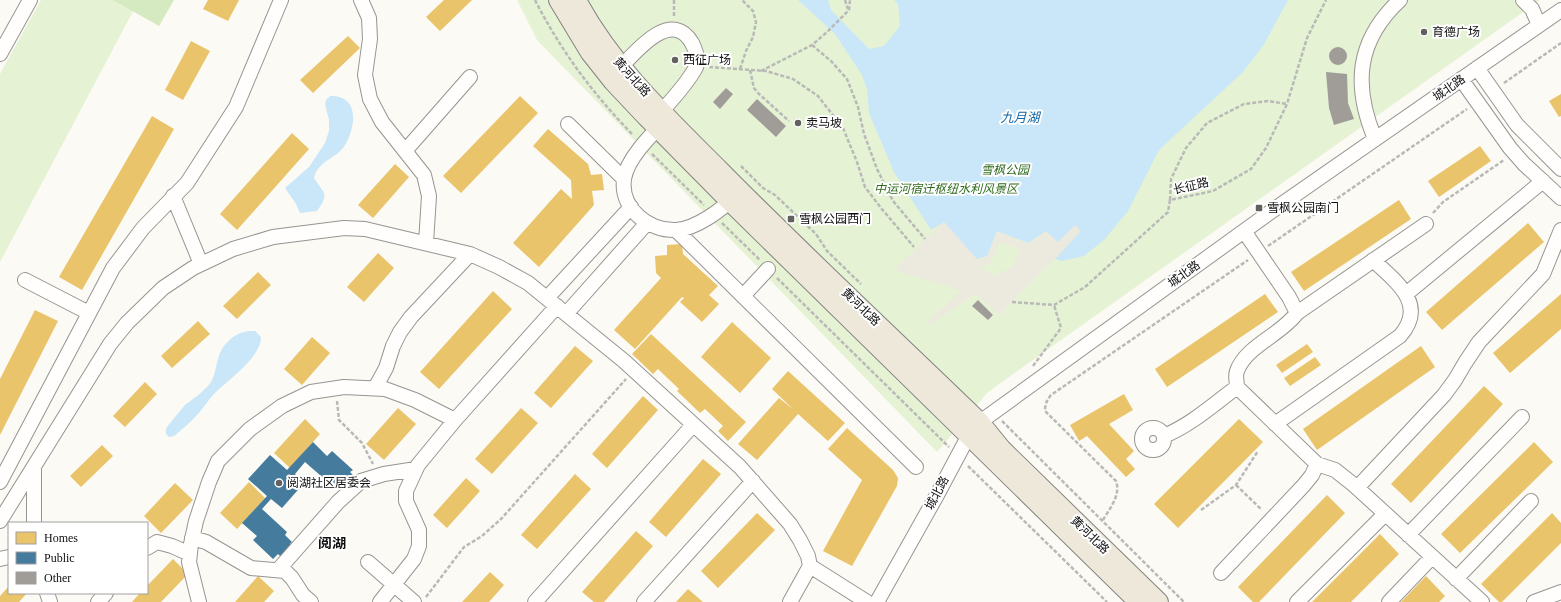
<svg xmlns="http://www.w3.org/2000/svg" width="1561" height="602" viewBox="0 0 1561 602" font-family="'Times New Roman','Noto Sans SC',serif">
<rect width="100%" height="100%" fill="#fcfaf4"/>
<path fill="#e5f2d3" d="M41 0H139L0 262V74Z
M517 0H1540L988 392 937 452 537 40Z"/>
<path fill="#d6eac1" d="M113 0H174L159 26Z"/>
<path fill="#ece9df" fill-rule="evenodd" d="M944 221 979 260 987 256 997 231 1027 244 1046 231 1075 225 1082 231 999 315 976 293 930 325 926 323 962 291 894 270ZM1000 242 1021 249 1012 267 994 276 980 267 990 264Z"/>
<path fill="#c9e7f8" d="M798 0H828L831 10 869 49 884 46 900 26 898 4 894 0H1288L1263 46 1243 72 1159 150 1128 211 1104 240 1084 256 1062 261 1055 259 1081 231 1075 225 1058 242 1046 231 1028 243 997 231 987 256 977 259 944 222 931 230 894 172 869 113 867 89 862 75 835 34Z
M330 96C360 95 356 127 345 145 337 159 318 160 314 178 324 194 330 193 317 211L300 213 296 204 285 188 309 167 325 143 329 131V120L325 104 326 100Z
M249 331H255L261 337C261 358 226 381 212 396 207 402 203 409 197 415 190 423 182 429 174 436L169 437C165 434 165 431 167 427 173 419 179 412 185 405 194 398 204 392 211 382 215 375 216 366 218 359 222 344 234 333 249 331Z"/>
<path fill="#e9c46a" d="M208 0H239L228 21 203 9Z
M444 0H472L440 31 426 17Z
M348 36 360 48 313 93 300 80Z
M191 41 210 51 183 100 165 90Z
M1561 94V116L1559 117 1549 101Z
M520 96 538 113 461 193 443 176Z
M152 116 174 129 82 290 59 277Z
M548 129 588 164 591 175 602 174 604 190 592 191 594 205 539 267 513 243 561 189 572 199 571 180 533 146Z
M292 133 309 149 237 230 220 214Z
M1480 146 1491 161 1439 197 1428 181Z
M395 164 409 177 373 218 358 205Z
M1399 200 1411 219 1304 291 1291 272Z
M1528 223 1544 242 1442 330 1426 312Z
M682 244 683 254 718 286 709 295 719 304 702 322 680 302 684 298 682 297 635 349 614 330 661 278 656 273 655 256 667 255V245Z
M378 253 394 268 364 302 347 287Z
M258 272 271 285 237 319 223 306Z
M493 291 512 309 439 389 420 372Z
M1265 294 1278 312 1167 387 1155 369Z
M1561 294V329L1510 373 1493 353Z
M35 310 58 321 0 435V379Z
M198 321 210 334 172 368 161 356Z
M732 322 771 358 740 393 701 357Z
M651 334 746 422 728 441 718 431 723 426 705 409 700 413 677 391 679 389 658 369 653 374 632 354Z
M312 337 330 353 302 385 284 369Z
M1307 344 1313 352 1282 373 1276 365Z
M575 346 593 361 551 408 534 393Z
M1421 346 1435 367 1317 450 1303 429Z
M1315 357 1321 365 1290 386 1284 378Z
M788 371 845 423 828 441 798 414 757 460 738 444 779 398 793 409 772 389Z
M145 382 157 394 125 427 113 416Z
M1484 386 1503 404 1411 503 1391 484Z
M1124 394 1133 410 1109 424 1134 451 1126 459 1135 469 1126 477 1087 436 1079 441 1070 425Z
M643 396 658 410 607 468 592 454Z
M398 408 416 424 384 460 366 444Z
M521 408 538 423 492 474 475 459Z
M305 419 320 434 290 468 274 453Z
M1239 419 1263 442 1178 528 1154 504Z
M847 428 893 470 898 478 897 486 852 566 823 551 862 480 828 449Z
M1534 442 1553 462 1460 553 1441 534Z
M102 445 113 456 81 487 70 476Z
M703 459 721 474 666 537 649 522Z
M575 474 591 489 537 549 521 535Z
M466 478 480 491 447 528 433 515Z
M249 482 265 498 237 529 220 513Z
M175 483 193 500 161 533 144 516Z
M1327 495 1345 513 1259 602H1253L1238 587Z
M757 513 775 530 718 588 701 571Z
M1552 513 1561 523V543L1502 602H1499L1481 584Z
M636 531 653 546 604 602H594L582 592Z
M1380 534 1399 554 1351 602H1312Z
M173 559 188 574 161 602H132L140 593H147V586Z
M490 572 504 585 489 602H462Z
M258 576 274 591 264 602H235Z
M1426 576 1445 596 1439 602H1401Z
M9 586V593H27L19 602H0V596Z
M688 589 703 602H676Z"/>
<path fill="#457b9d" d="M313 442 327 456 332 451 353 470 350 472 354 476 344 487 338 483 336 485 332 481 329 483 305 462 295 474 304 483 282 508 271 499 262 509 287 532 285 535 292 542 290 544 293 546 282 558 278 554 273 559 253 540 257 536 242 523 267 496 248 479 270 455 287 470Z"/>
<path fill="#a09d99" d="M1329 56a9 9 0 1 1 18 0a9 9 0 1 1-18 0Z
M1326 72 1347 74 1348 103 1354 119 1334 125 1329 108Z
M726 88 733 94 720 109 713 102Z
M757 99 786 126 776 137 747 110Z
M978 300 993 315 988 320 972 306Z"/>
<g fill="none" stroke-linecap="round" stroke-linejoin="round">
<defs>
<path id="minor" d="M361 0 369 18 370 39 365 75 370 99 382 122 424 175 429 196 426 243
M1523 0 1532 9 1539 25
M0 54 30 0
M621 67C637 50 672 8 692 43 695 49 699 60 696 67 690 79 671 101 662 111
M1477 68 1517 125 1561 169
M1461 79 1510 148 1524 164 1561 198
M664 122C650 136 627 159 624 179 620 209 649 231 676 230 696 229 723 209 736 195
M568 124 624 179
M1375 139C1353 86 1356 41 1400 0
M405 151 470 77
M173 196 201 264
M676 230 916 467
M1244 231 1289 297 1297 313C1281 335 1246 346 1237 371 1235 376 1237 382 1237 387L1317 464 1335 470 1354 485 1482 602
M25 280 89 313
M1406 294 1543 181
M743 296 768 269
M547 298 631 207
M1297 313 1426 224
M566 314 647 223
M375 388 386 368 393 346 400 332 411 317 470 254
M1275 424 1400 336C1428 304 1396 282 1373 260
M1142 439a11 11 0 1 1 22 0a11 11 0 1 1-22 0Z
M1164 436C1191 425 1214 404 1237 387
M34 467V523
M0 482 113 268 143 228 187 183 236 107 281 0
M1357 488 1444 395 1455 380 1465 363 1479 342 1543 274 1561 230
M0 521 110 344 127 323 163 288 193 268 233 249 273 237 344 228 365 229 470 254 499 267 528 283 624 361 740 467 790 524 800 540 808 556 810 566 790 602
M1408 535 1522 417
M192 538 206 542 251 568 285 571 292 578 303 595 311 602
M147 548 157 542 172 546 190 554
M0 559 9 557
M368 562 414 602
M810 566 867 602
M278 570 338 502 361 481 384 474 416 469
M1221 573 1304 485 1312 475 1317 464
M1456 579 1531 501
M47 593 50 602
M98 602 106 593
M199 602 189 562 191 544 196 521 209 482 218 461 250 429 282 406 311 392 344 387 385 389 415 400 455 420 557 306
M380 602 414 559 419 546V530L406 501V491L418 465 455 420
M535 602 693 425
M644 602 753 481
M877 602 937 495 969 435 980 422 1269 213 1561 10
M1297 602 1385 514
M1389 602 1432 557
M1534 602 1561 592"/>
<path id="major" d="M558 0 590 53 613 82 646 117 730 202 1138 602
M577 0C612 66 668 118 721 171 805 256 893 338 980 422L1002 449 1159 602"/>
</defs>
<use href="#minor" stroke="#969592" stroke-width="16"/>
<use href="#major" stroke="#83827f" stroke-width="20"/>
<path stroke="#b9b9b8" stroke-width="2.5" stroke-dasharray="4 2" stroke-linecap="butt" d="M535 0C561 51 593 94 633 135
M674 0V17
M845 0 848 9
M812 45 831 61 847 79 858 107 864 134 877 169 893 201 925 239
M709 67 766 71 793 79 818 96 843 128 857 162 865 187 881 208 914 247
M740 69 746 51 753 37 756 22 753 11 742 0
M750 70 754 88 759 94 789 121
M761 71 812 45 827 32 849 10 850 0
M1504 83 1561 43
M652 154 704 205
M741 166 763 188 775 195 816 234 827 251 861 284
M1170 200 1171 179 1186 148 1207 123 1244 104 1268 101 1287 104
M1433 213 1443 202 1504 160
M722 223 760 260
M1268 246 1467 109
M777 278 949 447
M1012 302 1054 305 1085 287 1168 212 1170 200 1213 191 1251 169 1266 148 1287 104 1307 38 1326 0
M1033 366 1061 328 1054 305
M337 401 339 420 362 443 373 464
M1002 421 1184 602
M968 466 1107 602
M1236 485 1262 510
M1201 510 1236 485 1258 451
M1103 520C1110 508 1121 495 1116 481L1045 411C1045 404 1047 400 1051 395L1248 260
M426 597 464 547 482 536 501 519 626 379"/>
<use href="#minor" stroke="#fffefd" stroke-width="14"/>
<use href="#major" stroke="#ede8da" stroke-width="18"/>
</g>
<g fill="#62615f" stroke="#fff" stroke-width="1.5">
<circle cx="1424" cy="32" r="4"/>
<circle cx="675" cy="60" r="4"/>
<circle cx="798" cy="123" r="4"/>
<rect x="1255" y="204" width="8" height="8" rx="2"/>
<rect x="787" y="215" width="8" height="8" rx="2"/>
<circle cx="279" cy="483" r="4"/>
</g>
<g text-anchor="middle" dominant-baseline="central" stroke-width="4" stroke-linejoin="round" paint-order="stroke">
<g font-size="12" fill="#0f0f0f" stroke="#fff" text-anchor="start">
<text x="1432" y="32">育德广场</text>
<text x="683" y="60">西征广场</text>
<text x="806" y="123">卖马坡</text>
<text x="1267" y="208">雪枫公园南门</text>
<text x="799" y="219">雪枫公园西门</text>
<text x="287" y="483">阅湖社区居委会</text>
</g>
<g font-size="12" fill="#0f0f0f" stroke="#fff">
<text transform="translate(632 77) rotate(48)">黄河北路</text>
<text transform="translate(1449 88) rotate(-35)">城北路</text>
<text transform="translate(1191 186) rotate(-13)">长征路</text>
<text transform="translate(1184 274) rotate(-36)">城北路</text>
<text transform="translate(861 307) rotate(44)">黄河北路</text>
<text transform="translate(937 493) rotate(-62)">城北路</text>
<text transform="translate(1090 535) rotate(44)">黄河北路</text>
</g>
<g font-size="12" font-style="italic" fill="#2d6a1c" stroke="#fff">
<text x="1005" y="170">雪枫公园</text>
<text x="946" y="189">中运河宿迁枢纽水利风景区</text>
</g>
<g font-size="13" font-style="italic" fill="#1267a7" stroke="#fff">
<text x="1020" y="117">九月湖</text>
</g>
<g font-size="14" font-weight="bold" fill="#0f0f0f" stroke="#fff">
<text x="332" y="543">阅湖</text>
</g>
</g>
<rect x="8" y="522" width="140" height="72" fill="#ffffff" stroke="#9f9f9f"/>
<rect x="16" y="532" width="20" height="12" fill="#e9c46a" stroke="#9f9f9f"/>
<text x="44" y="542" font-size="12" fill="#0f0f0f">Homes</text>
<rect x="16" y="552" width="20" height="12" fill="#457b9d" stroke="#9f9f9f"/>
<text x="44" y="562" font-size="12" fill="#0f0f0f">Public</text>
<rect x="16" y="572" width="20" height="12" fill="#a09d99" stroke="#9f9f9f"/>
<text x="44" y="582" font-size="12" fill="#0f0f0f">Other</text>
</svg>
